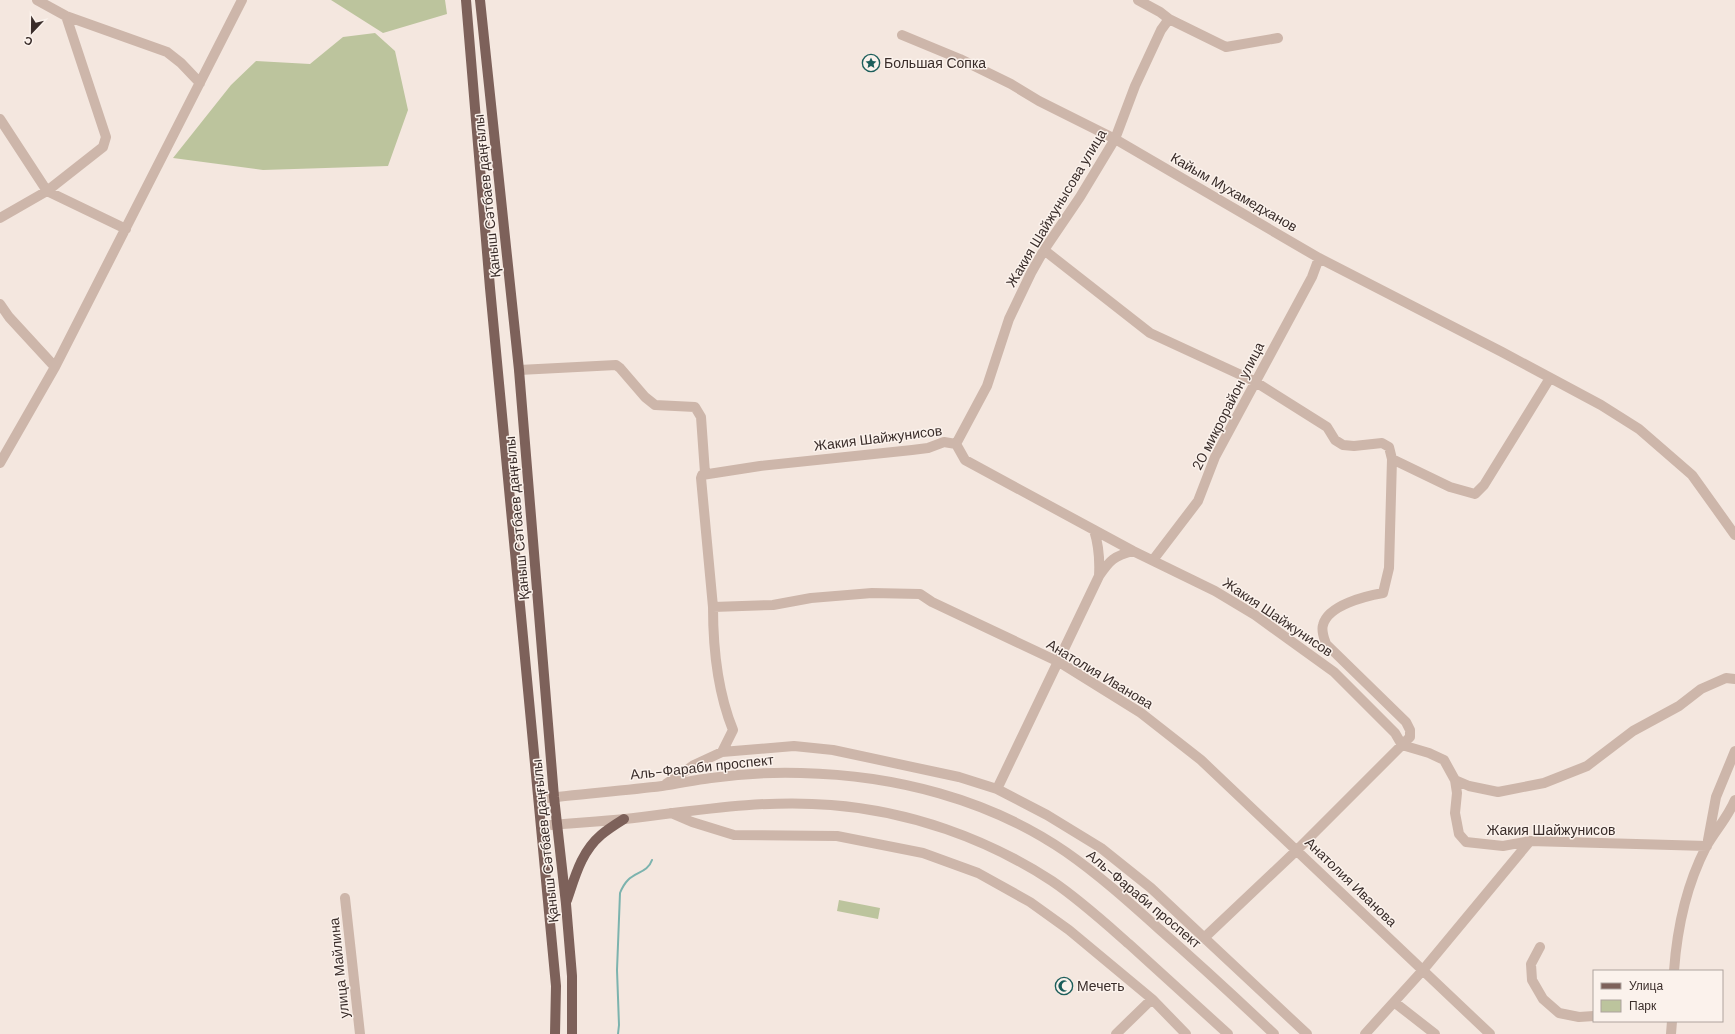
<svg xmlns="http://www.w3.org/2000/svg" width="1735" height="1034" viewBox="0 0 1735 1034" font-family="'DM Sans',sans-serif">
<rect width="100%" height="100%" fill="#f4e7df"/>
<path fill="#bcc49d" d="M331 0H445L447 14 383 33Z
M375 33 395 51 408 110 388 166 263 170 173 158 231 85 256 61 310 64 343 37Z
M839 900 880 908 878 919 837 911Z"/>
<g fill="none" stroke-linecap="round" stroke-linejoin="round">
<path stroke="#7cb3ae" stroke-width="2" d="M618 1034 619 1025 617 970 620 893C622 888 624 884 628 880 636 872 648 872 652 860"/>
<path stroke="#cdb6aa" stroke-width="10" d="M37 0 66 16 167 52 181 63 200 83
M1169 19 1226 47 1278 38
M902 35 960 59 1011 84 1039 101 1115 139 1319 258 1502 352 1601 405 1639 429 1692 475 1735 535
M0 119 47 191 126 229
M0 218 47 191 103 147 106 137 66 16
M1044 250 1150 333 1254 381 1327 427 1335 440 1343 445 1354 446 1382 443 1389 447 1392 459 1389 568 1383 593C1366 596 1328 605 1323 625 1321 631 1324 638 1326 644L1406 722 1410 730V737L1297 850 1204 938
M0 304 9 317 55 367
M519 370 616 365 620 368 645 397 655 405 695 407 701 417 705 473
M956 444 987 386 1009 319 1031 273 1044 250 1080 197 1115 139 1135 86 1161 30 1169 19 1160 12 1138 0
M1392 459 1450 487 1475 494 1484 485 1550 378
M0 463 55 367 242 0
M1094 530C1099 546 1100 559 1099 576
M1153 560 1198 501 1215 457 1312 277 1319 258
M713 607 701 478 702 475 760 466 912 450 928 448 944 442 956 444 965 460 1133 551 1215 591 1255 615 1334 672 1395 733 1402 745 1429 753 1444 760 1455 780 1457 793 1455 813 1459 834 1466 842 1503 846 1530 841 1707 846
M722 752 733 730C718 693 713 648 713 607L773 605 811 598 872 593 920 594 932 602 1059 662 1141 713 1201 760 1490 1034
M1455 780 1469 786 1498 792 1544 783 1587 766 1633 731 1679 706 1701 689 1726 678 1735 679
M666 784 694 765 722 752 794 746 833 750 959 777 997 789 1047 815 1101 848 1151 888 1307 1034
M997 789 1099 576C1110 560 1114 556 1133 551
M539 799C580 794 621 791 662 786 678 784 694 780 711 778 740 774 771 772 801 773 894 775 989 799 1066 852 1099 875 1129 902 1158 928 1198 963 1236 998 1274 1034
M671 813 692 822 734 835 837 836 923 853 978 873 1030 902 1069 930 1152 999 1186 1034
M541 826C569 823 597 822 625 819 693 811 762 799 831 805 909 811 986 838 1052 881 1080 900 1104 922 1129 944 1162 974 1195 1004 1228 1034
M1708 840 1716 797 1735 751
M345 898 360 1034
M1540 947 1531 964 1532 980 1543 999 1559 1013 1579 1017 1594 1016
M1674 971C1677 929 1687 884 1706 847 1715 831 1728 817 1735 800
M1394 1002 1435 1034
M1116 1034 1152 999
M1365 1034 1423 970 1530 841
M1671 1034 1672 1021"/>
<path stroke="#7d615a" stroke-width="10" d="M466 0 490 288 556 986 555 1034
M480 0 519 370 554 797 566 904 572 976V1034
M567 900C575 877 581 852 601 835 608 829 616 824 624 819"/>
</g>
<defs>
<symbol id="sight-ring" viewBox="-11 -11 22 22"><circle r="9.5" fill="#fbf2ec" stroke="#1c5e5b" stroke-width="1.5"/><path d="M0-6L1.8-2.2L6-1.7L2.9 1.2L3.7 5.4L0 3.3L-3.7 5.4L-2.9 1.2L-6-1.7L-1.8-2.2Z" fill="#1c5e5b"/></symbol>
<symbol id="mosque-ring" viewBox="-11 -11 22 22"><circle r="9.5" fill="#fbf2ec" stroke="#1c5e5b" stroke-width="1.5"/><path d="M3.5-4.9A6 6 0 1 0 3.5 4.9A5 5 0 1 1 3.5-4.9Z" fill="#1c5e5b"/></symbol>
</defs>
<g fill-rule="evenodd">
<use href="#sight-ring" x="861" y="53" width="20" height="20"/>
<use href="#mosque-ring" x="1054" y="976" width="20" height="20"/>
</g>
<g text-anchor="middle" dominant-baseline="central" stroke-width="3" stroke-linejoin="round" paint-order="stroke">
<g font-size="14" fill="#3a2d2a" stroke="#fbf2ec" text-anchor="start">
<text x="884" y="63">Большая Сопка</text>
<text x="1077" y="986">Мечеть</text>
</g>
<g font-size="14" fill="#3a2d2a" stroke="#fbf2ec">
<text transform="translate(1234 192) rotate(30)">Кайым Мухамедханов</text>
<text transform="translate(487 196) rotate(-96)">Қаныш Сәтбаев даңғылы</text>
<text transform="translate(1056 208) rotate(-59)">Жакия Шайжунысова улица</text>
<text transform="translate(1228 406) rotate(-63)">20 микрорайон улица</text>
<text transform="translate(878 438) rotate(-7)">Жакия Шайжунисов</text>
<text transform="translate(517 518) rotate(-95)">Қаныш Сәтбаев даңғылы</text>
<text transform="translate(1278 617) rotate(34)">Жакия Шайжунисов</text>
<text transform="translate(1100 674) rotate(31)">Анатолия Иванова</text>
<text transform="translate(702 767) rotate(-6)">Аль-Фараби проспект</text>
<text x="1551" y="830">Жакия Шайжунисов</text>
<text transform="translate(545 841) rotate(-96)">Қаныш Сәтбаев даңғылы</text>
<text transform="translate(1351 882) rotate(44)">Анатолия Иванова</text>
<text transform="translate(1144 899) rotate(40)">Аль-Фараби проспект</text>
<text transform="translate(339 968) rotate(-96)">улица Майлина</text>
</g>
</g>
<rect x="1593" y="970" width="130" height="52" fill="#fbf2ec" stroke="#aea39e"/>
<rect x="1601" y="983" width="20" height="6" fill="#7d615a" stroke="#aea39e"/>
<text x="1629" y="990" font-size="12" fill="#3a2d2a">Улица</text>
<rect x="1601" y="1000" width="20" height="12" fill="#bcc49d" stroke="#aea39e"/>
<text x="1629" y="1010" font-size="12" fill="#3a2d2a">Парк</text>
<g transform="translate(32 32) rotate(202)" stroke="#fbf2ec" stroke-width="3" paint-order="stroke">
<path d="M0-3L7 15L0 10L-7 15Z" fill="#3a2d2a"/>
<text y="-6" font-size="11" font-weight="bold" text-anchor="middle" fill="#3a2d2a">С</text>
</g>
</svg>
